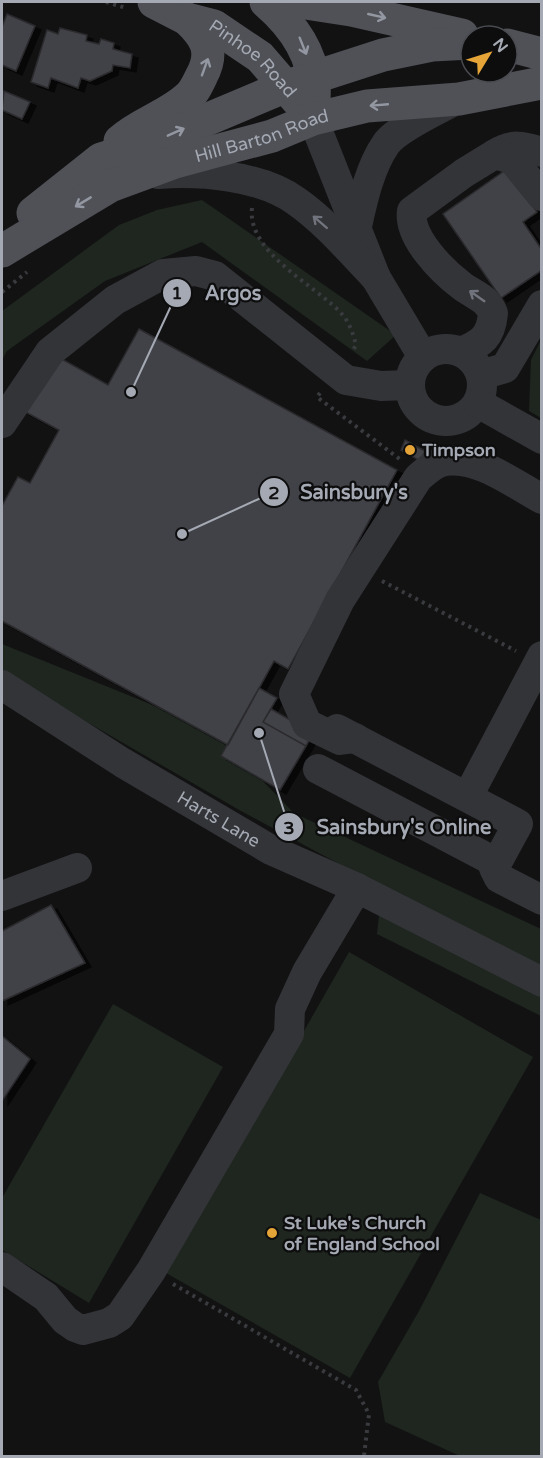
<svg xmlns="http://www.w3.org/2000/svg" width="543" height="1458" viewBox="0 0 543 1458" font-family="'Varela Round',sans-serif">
<defs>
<filter id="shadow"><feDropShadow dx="6" dy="4" stdDeviation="0" flood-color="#0009"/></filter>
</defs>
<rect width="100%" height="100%" fill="#121213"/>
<path fill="#1e261f" d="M202 200 396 335 367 361 202 242 105 281 7 351 2 360V311L119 225 157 210Z
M541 340V418L529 411 531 360Z
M2 644 212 729 294 813 541 929V1016L377 934 382 887 241 811 2 673Z
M349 952 533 1057 350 1378 166 1273Z
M113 1004 223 1067 89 1303 2 1250V1198Z
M480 1193 541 1220V1456H460L385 1422 378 1382 419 1311Z"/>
<path fill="#414246" stroke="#2c2c2f" stroke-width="1.5" filter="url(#shadow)" d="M7 14 35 26 16 71 2 65V27Z
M60 28 87 35 86 41 99 44 101 39 114 43 113 49 132 54 130 68 113 65 112 71 90 81 81 78 78 88 51 78 48 88 31 82 47 30 58 34Z
M4 91 30 102 22 119 2 110Z
M507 169 537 212 523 222 542 250V270L501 298 443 214Z
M139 329 397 470 288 669 274 661 228 745 2 621V506L18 477 30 483 59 430 20 409 51 353 108 385Z
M405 440 425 451 420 461 401 450Z
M259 688 277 698 263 722 306 746 280 790 221 756Z
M271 709 313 733 306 746 263 722Z
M51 905 85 963 2 1001V931Z
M2 1036 30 1059 2 1101Z"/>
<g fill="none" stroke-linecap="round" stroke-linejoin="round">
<path stroke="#393b3f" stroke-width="4" stroke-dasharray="3 4.5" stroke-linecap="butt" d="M106 2 126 8
M252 208C247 252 313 284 340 312 349 321 353 333 356 345L352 352
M2 292 27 272
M320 393 317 397 401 460
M382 581 516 651
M173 1284 356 1390 369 1414 364 1456"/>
<g stroke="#333438" stroke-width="30">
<path d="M313 119 376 278 423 357"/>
<path d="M495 154C512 143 523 146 542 152"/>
<path d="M158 174C200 171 260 175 296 201 326 222 351 252 376 278"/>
<path d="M357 226C363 199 370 167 386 144 396 129 439 109 456 100"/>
<circle cx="446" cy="385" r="36"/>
<path d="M461 352C482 343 491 337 493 313 487 298 474 295 462 286 442 271 408 237 412 211L464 173 495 154 512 159 542 196"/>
<path d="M481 375 505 368 542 305"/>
<path d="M478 403 542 439"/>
<path d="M2 423 50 352 115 300 163 274 196 271 215 276 346 380 381 386 409 385"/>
<path id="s1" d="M2 685 123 763 271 850 357 888 542 982"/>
<path d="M337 729 518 824 494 868 499 878 542 900"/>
<path d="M355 738 340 740 307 724 294 694 340 600 418 478C426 471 435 462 446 461 478 456 514 484 542 499"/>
<path d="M318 769 497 863"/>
<path d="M468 796 542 656"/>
<path d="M2 896 77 868"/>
<path d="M2 1267 46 1297 65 1320 75 1327 83 1330 109 1323 120 1316 151 1271 289 1034 290 1009 307 972 357 888"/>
</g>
<g stroke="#4f5157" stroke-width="33">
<path id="s2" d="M154 2 187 19 214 26 260 57 298 101"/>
<path d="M266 2C295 27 317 59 314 99"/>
<path d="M299 2 351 10 462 35"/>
<path d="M507 45 542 54"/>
<path d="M120 141C140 123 167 116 187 98 194 93 198 83 202 75 215 51 205 36 187 19"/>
<path d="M33 213 101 159 149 144 284 87 383 55 432 45 471 43"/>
<path id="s3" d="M2 251 110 186 175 162 272 136 313 119 367 106 459 99 542 83"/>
</g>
</g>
<defs><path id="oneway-shaft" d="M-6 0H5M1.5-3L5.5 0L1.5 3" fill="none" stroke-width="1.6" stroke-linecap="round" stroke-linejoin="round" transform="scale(1.5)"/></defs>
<g stroke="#9397a1">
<use href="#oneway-shaft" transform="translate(377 16) rotate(13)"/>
<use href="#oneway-shaft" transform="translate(303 46) rotate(68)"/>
<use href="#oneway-shaft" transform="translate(205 67) rotate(-70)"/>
<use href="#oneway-shaft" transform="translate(379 105) rotate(175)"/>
<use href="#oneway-shaft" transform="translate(176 132) rotate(-24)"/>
<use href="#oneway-shaft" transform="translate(83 202) rotate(149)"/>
</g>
<g stroke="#71747c">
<use href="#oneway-shaft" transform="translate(320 222) rotate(-139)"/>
<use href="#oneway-shaft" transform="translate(477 296) rotate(-145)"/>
</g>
<g fill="#e5a438" stroke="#0d0d0e" stroke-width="2">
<circle cx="410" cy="450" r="6"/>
<circle cx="272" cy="1233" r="6"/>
</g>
<g text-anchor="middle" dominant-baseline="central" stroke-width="4.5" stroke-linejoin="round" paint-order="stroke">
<g font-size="18" fill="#a4a9b3" stroke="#0d0d0e">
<text stroke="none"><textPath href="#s2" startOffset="116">Pinhoe Road</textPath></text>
<text stroke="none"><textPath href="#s3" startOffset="286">Hill Barton Road</textPath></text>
<text stroke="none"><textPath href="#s1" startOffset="255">Harts Lane</textPath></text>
</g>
<g font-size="18" font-weight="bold" fill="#a4a9b3" stroke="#0d0d0e" text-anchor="start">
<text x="422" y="450">Timpson</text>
<text x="284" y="1223">St Luke's Church<tspan x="284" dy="21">of England School</tspan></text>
</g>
</g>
<path fill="none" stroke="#a4a9b3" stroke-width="2" d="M131 392L177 293M182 534L274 492M259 733L289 827"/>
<g fill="#a4a9b3" stroke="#0d0d0e" stroke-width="2">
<circle cx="131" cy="392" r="6"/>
<circle cx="182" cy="534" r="6"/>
<circle cx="259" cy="733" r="6"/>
<circle cx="177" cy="293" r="15"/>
<circle cx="274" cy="492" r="15"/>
<circle cx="289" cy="827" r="15"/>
</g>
<g font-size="18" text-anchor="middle" font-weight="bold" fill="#111">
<text x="177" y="299">1</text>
<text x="274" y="499">2</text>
<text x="289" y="834">3</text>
</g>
<g font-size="20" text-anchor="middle" font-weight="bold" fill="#a4a9b3" stroke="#0d0d0e" stroke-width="4.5" stroke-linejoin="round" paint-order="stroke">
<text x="233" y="300">Argos</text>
<text x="354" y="499">Sainsbury's</text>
<text x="404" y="834">Sainsbury's Online</text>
</g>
<rect width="543" height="1458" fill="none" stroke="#a4a9b3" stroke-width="6"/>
<g transform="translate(489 54) rotate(52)"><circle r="28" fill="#0d0d0e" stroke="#494b50" stroke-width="1.5"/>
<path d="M0-4.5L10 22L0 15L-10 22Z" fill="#e5a438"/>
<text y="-9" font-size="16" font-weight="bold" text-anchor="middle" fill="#a4a9b3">N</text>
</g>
</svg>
